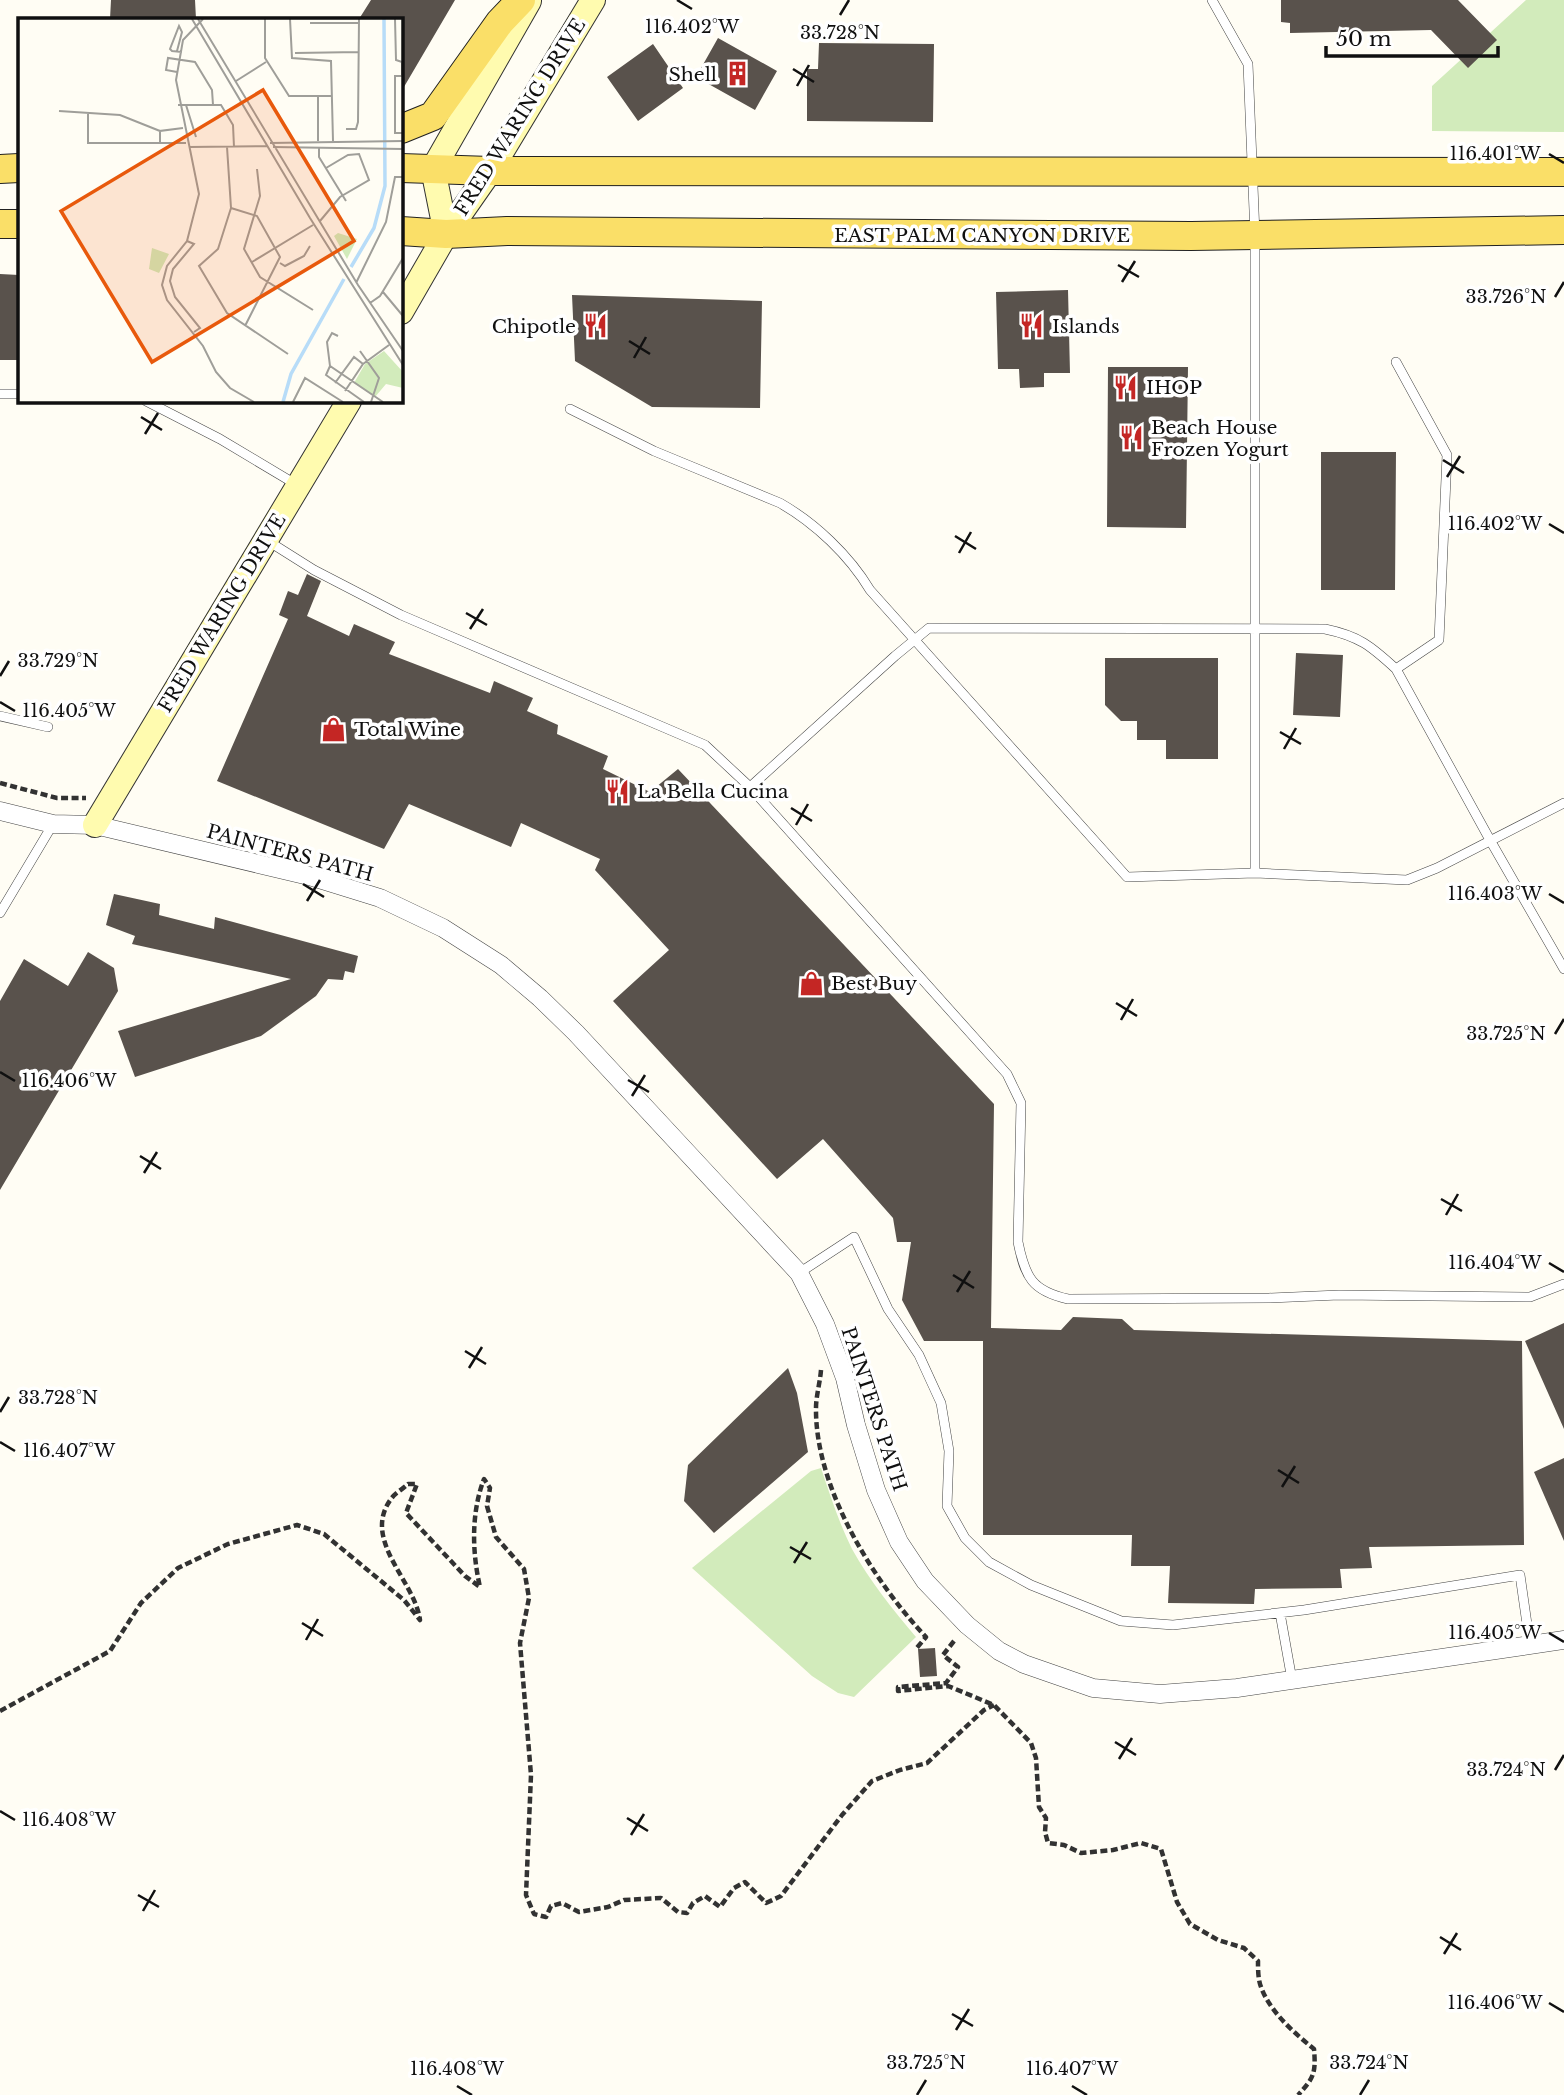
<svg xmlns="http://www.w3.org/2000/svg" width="1564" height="2095" viewBox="0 0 1564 2095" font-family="'Libre Baskerville',serif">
<rect width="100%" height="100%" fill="#fffdf4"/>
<path fill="#d2ebbb" d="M1526 0H1564V132L1432 131V86Z
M821 1468C830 1495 839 1523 852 1549 869 1580 893 1610 916 1637L854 1697 838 1693 812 1676 692 1568 811 1471Z"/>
<path fill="#59524c" d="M111 0H195L196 19H110Z
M371 0H455L401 92V19H359Z
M1281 0H1458L1497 40 1468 68 1431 30 1290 33V23L1281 22Z
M718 38 777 71 755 110 696 77Z
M819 43 934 44 933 122 807 121V69H818Z
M653 44 683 88 638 121 607 77Z
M0 274 19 275V360H0Z
M1068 290 1070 373H1044V387L1020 388 1019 369H998L996 292Z
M572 295 762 301 760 408 652 407 575 361Z
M1108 367H1188L1186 528 1107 527Z
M1321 452H1396L1395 590H1321Z
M307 574 321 581 307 616 349 636 354 624 395 642 389 654 490 693 494 681 533 698 527 711 558 725 557 734 608 756 603 769 650 792 678 769 994 1104 991 1328 1061 1330 1073 1317 1122 1319 1134 1330 1522 1341 1524 1545 1369 1547 1372 1568 1340 1569 1342 1588 1255 1589 1254 1604 1168 1603 1170 1566H1131L1132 1535H983V1341H924L902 1300 911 1242H897L893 1218 823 1139 777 1179 613 1001 669 950 595 870 600 859 521 823 511 847 409 804 384 849 217 781 288 619 279 615 288 591 298 595Z
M1296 653 1343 655 1340 717 1293 715Z
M1105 658H1218V759H1166V740H1137V721H1121L1105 705Z
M114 894 160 904 159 915 214 929 215 917 358 956 354 973 345 971 343 980 328 979 316 996 261 1036 135 1077 118 1031 291 979 132 944 135 936 106 925Z
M88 952 114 968 118 991 0 1190V1001L24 959 68 986Z
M1564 1323V1429L1525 1341Z
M788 1368 797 1393 808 1452 714 1533 684 1501 688 1465Z
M1564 1458V1541L1534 1472Z
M935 1648 937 1676 920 1677 918 1649Z"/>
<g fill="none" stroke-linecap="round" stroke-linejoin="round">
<defs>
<path id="lane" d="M1212 0 1248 64 1255 235V873
M0 394H19
M146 401 220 439 297 485
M570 409 654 451 780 503C815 523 849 555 870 590L1127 877 1255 873 1407 880 1437 868 1564 803
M268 541 314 570 401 615 705 745 750 787 1007 1074 1021 1103 1018 1242C1025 1277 1032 1291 1068 1299L1269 1298 1339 1295 1530 1297 1564 1284
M1396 669 1439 640 1447 455 1396 362
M0 716 48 727
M750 787 895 656 929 628 1325 629C1359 636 1371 646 1396 669L1490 840 1564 969
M0 913 53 824
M799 1273 854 1237 888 1309 919 1355 941 1403 949 1451 947 1506 965 1538 989 1562 1031 1585 1121 1621 1173 1625 1304 1610 1520 1575 1530 1645
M1280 1613 1292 1680"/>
<path id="street" d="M0 811 53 824 95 825 309 876 380 898 443 928 501 965 540 998 576 1033 799 1273 825 1324 845 1378 856 1425 876 1490 899 1542 925 1581 967 1625 999 1651 1024 1664 1093 1688 1160 1694 1237 1688 1564 1640"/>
<path id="secondary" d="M446 234 433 169 529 1
M401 312 446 234 490 171 593 0
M95 825 349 401"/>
<path id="primary" d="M401 129 433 116 500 22 521 0
M401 168 490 171 1564 172
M0 169 19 168
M0 224H19
M401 231 446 234 507 231 1191 236 1564 230"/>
</defs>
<use href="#lane" stroke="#434343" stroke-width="10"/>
<use href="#street" stroke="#434343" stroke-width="19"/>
<use href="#secondary" stroke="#323232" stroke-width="26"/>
<use href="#primary" stroke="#212121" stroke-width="30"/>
<path stroke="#323232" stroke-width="4.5" stroke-dasharray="7 3.5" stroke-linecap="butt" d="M0 783 57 798H86
M821 1370C820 1383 816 1396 816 1408 815 1487 873 1581 926 1637L915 1650
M954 1641 943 1655 958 1667 946 1683 898 1687V1691L948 1686 994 1705 1031 1743 1036 1758 1039 1807 1046 1818 1045 1832 1048 1843 1064 1845 1081 1853 1113 1850 1141 1843 1161 1849 1177 1902 1190 1924 1218 1940 1244 1948 1258 1961C1258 1968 1258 1977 1260 1984 1268 2010 1293 2032 1314 2049 1316 2073 1314 2078 1298 2095
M0 1711 110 1651 141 1603 178 1568 228 1544 297 1525 324 1534 404 1600 420 1620C415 1581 361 1540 391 1499 395 1493 403 1489 408 1484H417L406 1513 465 1576 480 1587C472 1552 471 1513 484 1479L490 1488 487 1506 496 1537 524 1569 529 1598 520 1643 531 1775 526 1895 534 1914 546 1917 551 1906 562 1903 579 1912 608 1907 624 1900 661 1898 678 1912 687 1913 693 1903 705 1896 720 1907 734 1888 745 1882 766 1903 781 1896 842 1815 872 1781 900 1770 927 1763 984 1710 994 1705"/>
<use href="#lane" stroke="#fff" stroke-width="9"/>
<use href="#street" stroke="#fff" stroke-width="18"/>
<use href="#secondary" stroke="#fffbaf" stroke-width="24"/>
<use href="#primary" stroke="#fadf68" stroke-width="28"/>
</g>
<path fill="none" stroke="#101010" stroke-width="2.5" d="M677 0 692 9M840 15 849 0M793 69 814 82M797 86 809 65M1549 154 1564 163M1118 265 1139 277M1122 282 1135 261M1555 297 1564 282M629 341 650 354M634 358 646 337M141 417 162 430M145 434 158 413M1443 460 1464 473M1447 477 1460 456M1549 524 1564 533M955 536 976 549M959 553 971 532M466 613 487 625M470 629 483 609M0 676 9 661M0 702 15 711M1280 732 1301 744M1284 749 1296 728M791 808 812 821M796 825 808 804M303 884 324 897M1549 894 1564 903M307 901 320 880M1116 1003 1137 1016M1121 1020 1133 999M1555 1034 1564 1019M0 1072 15 1081M628 1080 649 1092M632 1096 645 1075M140 1156 161 1169M144 1173 157 1152M1441 1199 1462 1211M1446 1215 1458 1194M1549 1263 1564 1272M953 1275 974 1288M957 1292 970 1271M465 1351 486 1364M469 1368 482 1347M0 1412 9 1397M0 1442 15 1451M1278 1470 1299 1483M1282 1487 1295 1466M790 1547 811 1559M794 1563 807 1542M302 1623 323 1636M1549 1633 1564 1642M306 1640 318 1619M1115 1742 1136 1755M1119 1759 1132 1738M1555 1770 1564 1755M0 1811 15 1820M627 1818 648 1831M631 1835 644 1814M138 1895 159 1907M143 1911 155 1890M1440 1937 1461 1950M1444 1954 1457 1933M1549 2003 1564 2012M952 2014 973 2026M956 2030 969 2009M457 2086 472 2095M1072 2086 1087 2095M917 2095 926 2080M1360 2095 1369 2080"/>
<defs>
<symbol id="building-bare" viewBox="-9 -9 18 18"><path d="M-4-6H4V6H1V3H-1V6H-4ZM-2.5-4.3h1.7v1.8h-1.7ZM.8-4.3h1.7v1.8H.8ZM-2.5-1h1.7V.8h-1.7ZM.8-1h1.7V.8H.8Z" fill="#c42624" stroke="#fff" stroke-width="2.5" paint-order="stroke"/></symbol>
<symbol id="restaurant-bare" viewBox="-9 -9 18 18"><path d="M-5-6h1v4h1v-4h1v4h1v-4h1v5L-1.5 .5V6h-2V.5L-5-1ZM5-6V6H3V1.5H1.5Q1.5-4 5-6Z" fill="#c42624" stroke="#fff" stroke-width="2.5" paint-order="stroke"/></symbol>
<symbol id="shop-bare" viewBox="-9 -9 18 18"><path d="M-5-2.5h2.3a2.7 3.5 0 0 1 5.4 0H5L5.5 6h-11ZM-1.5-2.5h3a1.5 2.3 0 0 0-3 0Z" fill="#c42624" stroke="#fff" stroke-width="2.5" paint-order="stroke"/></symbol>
</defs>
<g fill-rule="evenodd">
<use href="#building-bare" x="720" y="56" width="35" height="35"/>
<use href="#restaurant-bare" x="578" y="308" width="35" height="35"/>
<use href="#restaurant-bare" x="1014" y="308" width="35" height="35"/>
<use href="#restaurant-bare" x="1108" y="370" width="35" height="35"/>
<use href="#restaurant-bare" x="1114" y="420" width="35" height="35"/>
<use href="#shop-bare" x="316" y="712" width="35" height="35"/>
<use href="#restaurant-bare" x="600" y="774" width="35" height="35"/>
<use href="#shop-bare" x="794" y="966" width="35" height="35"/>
</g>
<g text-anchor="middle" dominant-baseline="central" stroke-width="7" stroke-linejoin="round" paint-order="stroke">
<g font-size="19" fill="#101010" stroke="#fff" text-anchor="start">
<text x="717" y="74" text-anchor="end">Shell</text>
<text x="576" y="326" text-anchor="end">Chipotle</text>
<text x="1052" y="326">Islands</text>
<text x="1146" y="387">IHOP</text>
<text x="1151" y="427">Beach House<tspan x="1151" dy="22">Frozen Yogurt</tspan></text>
<text x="354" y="729">Total Wine</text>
<text x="637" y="791">La Bella Cucina</text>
<text x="831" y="983">Best Buy</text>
</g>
<g font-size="19" fill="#101010" stroke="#fff">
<text transform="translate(520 117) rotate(-58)">FRED WARING DRIVE</text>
<text x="982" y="235">EAST PALM CANYON DRIVE</text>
<text transform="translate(222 613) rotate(-59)">FRED WARING DRIVE</text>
<text transform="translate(290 853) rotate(15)">PAINTERS PATH</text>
<text transform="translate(874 1409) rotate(72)">PAINTERS PATH</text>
</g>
</g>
<g transform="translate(18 18)">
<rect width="385" height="385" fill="#fffdf4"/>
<path d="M320 215 339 221 329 241 316 218ZM134 230 151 236 141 255 131 251ZM366 333 385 354V370L368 366 357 379 336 365 347 346Z" fill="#d2ebbb"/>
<path fill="none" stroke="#b7dcf8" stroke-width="3.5" d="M333 249 356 210 367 168 366 1M265 384 273 356 326 261"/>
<path fill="none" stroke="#9f9e99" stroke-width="2" d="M174 1 292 200 385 347M180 1 340 267 385 333M185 1 165 22 158 62 181 176 169 223 149 248 144 267 149 282 185 328 198 354 212 370 236 384M247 1V40L271 78H314M272 1 274 40 313 43 315 123M377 1 378 42 384 44V58H377V115H385M292 5H341M159 33 164 14 161 8 152 31 154 33 164 34M277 35 341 34M159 54 148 52 150 40 177 44 194 72 195 87M218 63 248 44M300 78V123M160 87H203L215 107 216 129M168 87 178 119M41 93 102 97 142 113M70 94V125H142M165 110 142 113V125H168M328 111H338L340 104 341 1M252 125 385 123M171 129 249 128M209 129 213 190 200 231 181 248 209 295 270 336M255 129 385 131M301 130V139L328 183M239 151 242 178 226 231 242 259 295 292M213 190 239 198 262 239 227 308M302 203 322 179 351 162 341 136 330 137 308 150M169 223 176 226 155 251 152 263 157 279 182 310 176 314M234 244 295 207M262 245 267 248 286 238 292 228M338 265 368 204 377 159H385M365 274 385 298M352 285 362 278 385 240M342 333 361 360 353 384M345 346 371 327M312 348 309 324 314 315 320 318M317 365 336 339 345 346 327 373M275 384 287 360 325 384M346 384 308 357 312 348 365 384"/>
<path fill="#e8590c" fill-opacity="0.15" stroke="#e8590c" stroke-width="3.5" d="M245 72 336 223 134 344 43 193Z"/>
<rect width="385" height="385" fill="none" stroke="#101010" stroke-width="3.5"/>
</g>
<g font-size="18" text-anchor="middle" fill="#101010" stroke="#fff" stroke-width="7" stroke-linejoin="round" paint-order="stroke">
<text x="692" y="33">116.402°W</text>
<text x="840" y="39">33.728°N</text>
<text x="1495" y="160">116.401°W</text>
<text x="1506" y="303">33.726°N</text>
<text x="1495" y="530">116.402°W</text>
<text x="58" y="667">33.729°N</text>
<text x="69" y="717">116.405°W</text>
<text x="1495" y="900">116.403°W</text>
<text x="1506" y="1040">33.725°N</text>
<text x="69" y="1087">116.406°W</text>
<text x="1495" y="1269">116.404°W</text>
<text x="58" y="1404">33.728°N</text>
<text x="69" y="1457">116.407°W</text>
<text x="1495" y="1639">116.405°W</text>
<text x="1506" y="1776">33.724°N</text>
<text x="69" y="1826">116.408°W</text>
<text x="1495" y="2009">116.406°W</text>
<text x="926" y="2069">33.725°N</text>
<text x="1369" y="2069">33.724°N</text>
<text x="457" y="2075">116.408°W</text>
<text x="1072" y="2075">116.407°W</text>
</g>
<path d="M1326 46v10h172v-10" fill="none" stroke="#101010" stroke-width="3.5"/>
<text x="1336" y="46" font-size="21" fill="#101010" stroke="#ffffff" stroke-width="5" paint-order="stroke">50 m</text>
</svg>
